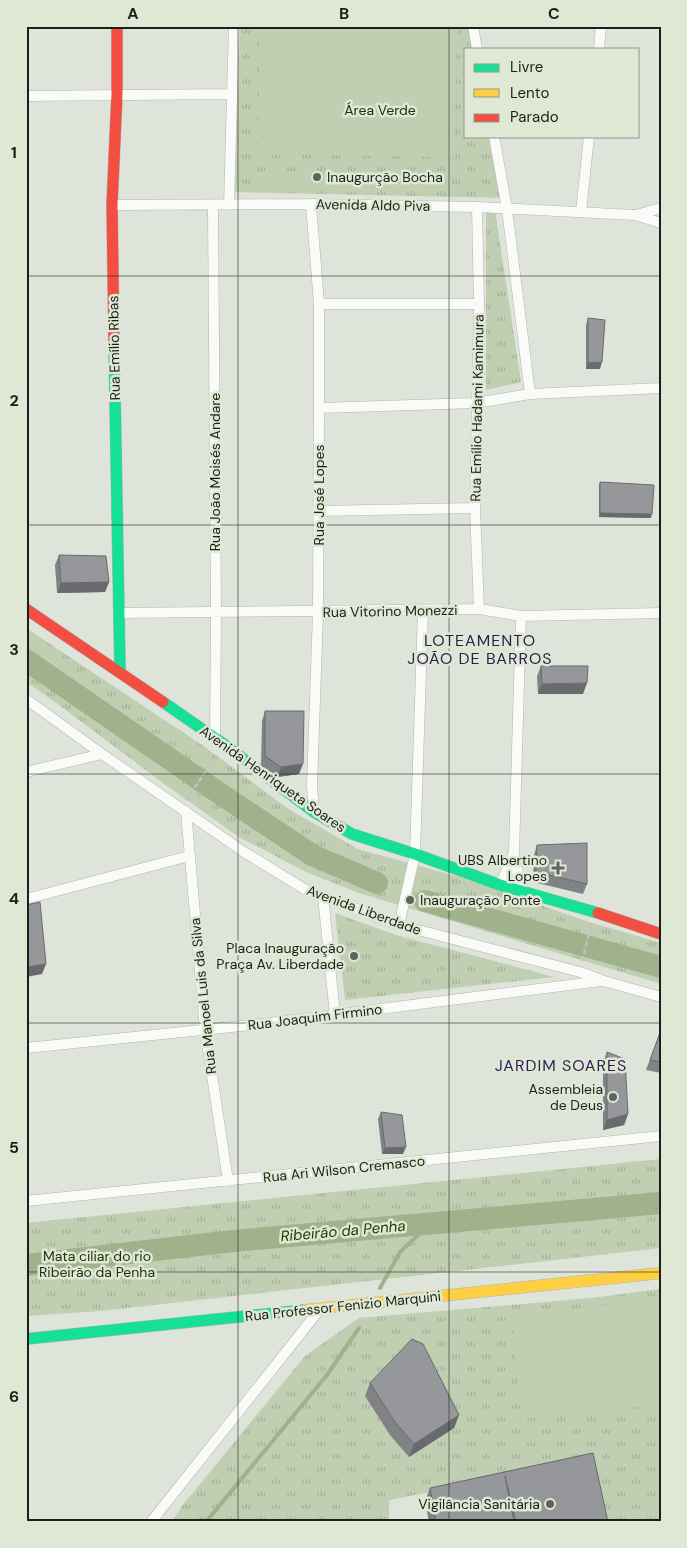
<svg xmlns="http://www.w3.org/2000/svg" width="687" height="1548" viewBox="0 0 687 1548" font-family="'DM Sans',sans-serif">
<defs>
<pattern id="park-tufts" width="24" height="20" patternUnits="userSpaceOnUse" patternTransform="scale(1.25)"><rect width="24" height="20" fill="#c0ceb1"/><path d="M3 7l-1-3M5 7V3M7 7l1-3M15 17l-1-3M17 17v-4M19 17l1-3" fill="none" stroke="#a4b098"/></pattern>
</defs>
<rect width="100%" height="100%" fill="#dee4d9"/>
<path fill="url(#park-tufts)" d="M240 26H469L474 49H466V136H493L506 198 235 192Z
M495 210 521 382 486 390V211Z
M26 628 202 745 290 810 358 849 459 877 589 922 661 943V984L359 893 306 872 239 837 167 786 55 702 26 682Z
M335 913 396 935 554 977 345 1000Z
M661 1159V1248L101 1311 26 1316V1223Z
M661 1289V1522H607L595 1460 389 1500V1522H172L182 1506 305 1356 359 1318 591 1298Z"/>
<path fill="#c0ceb1" d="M260 26H457L454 157 258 154Z
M269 173 312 176 311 190 270 189Z
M661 1300V1405L521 1419 512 1315Z"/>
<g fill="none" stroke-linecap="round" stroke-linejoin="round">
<path stroke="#a0b28b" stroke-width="4" d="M380 1288 400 1252 430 1224
M206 1522 327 1375 359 1328"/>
<path stroke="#a0b28b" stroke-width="22" d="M26 660 219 793 312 855 377 883
M425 901 661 967
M26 1265 233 1241 661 1203"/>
<defs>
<path id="street" d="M473 26 477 49
M599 49 601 26
M26 96 232 94
M494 136 507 209 530 394
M311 204 319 304V408L318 612 312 786 314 812
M112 205 311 204 477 207 635 215 661 223
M229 205 234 26
M213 206 216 612 215 739
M477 207 479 304 475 508 479 609
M581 212 589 136
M636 215 661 208
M319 304H479
M319 408 476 403 530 394 661 388
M318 511 475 508
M119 613 479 609 521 616 661 613
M521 616 514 853 521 891
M26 699 102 754 244 852 306 890 399 925 580 972 604 981 661 997
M26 772 102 754
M186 811 205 1029 228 1181
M500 885 514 853
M323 896 335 1015
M26 899 189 856
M399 925 415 854 423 610
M26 1048 270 1023 601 981
M26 1201 661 1136
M151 1522 320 1309"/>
<path id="fast" d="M114 340 120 671
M163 702 225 745 314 812 352 834 415 854 500 885 598 913
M26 1339 305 1310"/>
<path id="slow" d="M305 1310 661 1273"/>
<path id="jam" d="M114 340 112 205 117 94V26
M26 609 163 702
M598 913 661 934"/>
</defs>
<use href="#street" stroke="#b2b6ae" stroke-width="11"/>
<use href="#fast" stroke="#b2b6ae" stroke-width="12"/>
<use href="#slow" stroke="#b2b6ae" stroke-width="12"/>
<use href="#jam" stroke="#b2b6ae" stroke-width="12"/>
<path stroke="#c2c4bf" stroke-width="2.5" stroke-dasharray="5 2.5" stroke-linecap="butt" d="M186 800 217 755
M582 961 592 923"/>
<use href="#street" stroke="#fafbf9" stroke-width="10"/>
<use href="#fast" stroke="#16e098" stroke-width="11"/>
<use href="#slow" stroke="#ffcf43" stroke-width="11"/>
<use href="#jam" stroke="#f24e42" stroke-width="11"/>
</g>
<path fill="#818285" d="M588 318 600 369H586V325Z
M600 482 651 518 599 517V486Z
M59 555 109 582 105 592 57 593 55 565Z
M541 666 583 694H538L537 676Z
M265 711 299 774 277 777 261 767 262 721Z
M537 845 587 884 583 894 533 882 534 855Z
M661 1030V1073L646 1070Z
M607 1052 628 1114 624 1125 603 1130V1062Z
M381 1112 403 1154H382L378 1119Z
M370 1383 459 1415 454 1428 409 1457 390 1435 365 1396Z
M593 1453 608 1522H429L425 1501 430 1488Z"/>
<path fill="#696a6c" d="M602 362 600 369H586L588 363Z
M600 513 652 514 651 518 599 517Z
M109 582 105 592 57 593 61 583Z
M587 683 583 694H538L542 684Z
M303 764 299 774 277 777 281 767Z
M46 964 42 974 26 977V967Z
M628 1114 624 1125 603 1130 607 1120Z
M406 1147 403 1154H382L385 1148Z
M459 1415 454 1428 409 1457 414 1444Z"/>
<path fill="#96979b" stroke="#696a6c" d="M588 318 605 320 602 362 588 363Z
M600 482 654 485 652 514 600 513Z
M59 555 106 556 109 582 61 583Z
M541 666H588L587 683 542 684Z
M265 711H304L303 764 281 767 265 756Z
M587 843V884L536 872 537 845Z
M40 902 46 964 26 967V905Z
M661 1030V1062L650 1060Z
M607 1052 625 1059 628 1114 607 1120Z
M381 1112 402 1115 406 1147 385 1148Z
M412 1339 423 1344 459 1415 414 1444 395 1422 370 1383Z
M593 1453 608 1522H516L505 1476 514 1522H436L430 1488Z"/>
<path fill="none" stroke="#1c1f18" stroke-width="1" stroke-opacity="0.55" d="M238 26V1522M449 26V1522M26 276H661M26 525H661M26 774H661M26 1023H661M26 1272H661"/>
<g fill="#60645c" stroke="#dfe8d4" stroke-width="2">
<circle cx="317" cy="177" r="5"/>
<path d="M555.5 860.5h5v5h5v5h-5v5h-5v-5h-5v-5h5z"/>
<circle cx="410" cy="900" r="5"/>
<circle cx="354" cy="956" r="5"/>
<circle cx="613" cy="1097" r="5"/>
<circle cx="550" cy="1504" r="5"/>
</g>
<g text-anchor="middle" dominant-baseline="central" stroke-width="5" stroke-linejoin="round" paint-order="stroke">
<g font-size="14" fill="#22310b" stroke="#dfe8d4">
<text x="380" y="110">Área Verde</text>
<text x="97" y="1256">Mata ciliar do rio<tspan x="97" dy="16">Ribeirão da Penha</tspan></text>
</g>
<g font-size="14" fill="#1c1f18" stroke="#dfe8d4" text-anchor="end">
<text x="327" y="177" text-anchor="start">Inaugurção Bocha</text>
<text x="547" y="860">UBS Albertino<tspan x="547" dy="16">Lopes</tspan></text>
<text x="420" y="900" text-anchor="start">Inauguração Ponte</text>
<text x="344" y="948">Placa Inauguração<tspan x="344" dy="16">Praça Av. Liberdade</tspan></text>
<text x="603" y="1089">Assembleia<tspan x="603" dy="16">de Deus</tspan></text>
<text x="540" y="1504">Vigilância Sanitária</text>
</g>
<g font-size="14" fill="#1c1f18" stroke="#dfe8d4">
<text transform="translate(373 205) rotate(1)">Avenida Aldo Piva</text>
<text transform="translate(114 348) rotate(-91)">Rua Emílio Ribas</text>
<text transform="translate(477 408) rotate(-89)">Rua Emílio Hadami Kamimura</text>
<text transform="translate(215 472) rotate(-90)">Rua João Moisés Andare</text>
<text transform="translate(319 495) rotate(-90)">Rua José Lopes</text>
<text transform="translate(390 611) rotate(-1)">Rua Vitorino Monezzi</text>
<text transform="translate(273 779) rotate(35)">Avenida Henriqueta Soares</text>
<text transform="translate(364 910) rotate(20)">Avenida Liberdade</text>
<text transform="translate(203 996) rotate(-96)">Rua Manoel Luis da Silva</text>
<text transform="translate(315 1017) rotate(-7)">Rua Joaquim Firmino</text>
<text transform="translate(344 1169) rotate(-6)">Rua Ari Wilson Cremasco</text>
<text transform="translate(343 1306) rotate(-6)">Rua Professor Fenizio Marquini</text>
</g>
<g font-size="15" font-style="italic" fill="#273b01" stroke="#dfe8d4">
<text transform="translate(343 1231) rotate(-5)">Ribeirão da Penha</text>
</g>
<g font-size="16" letter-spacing="1" fill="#2d1b55" stroke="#dfe8d4">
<text x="480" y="640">LOTEAMENTO<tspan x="480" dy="18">JOÃO DE BARROS</tspan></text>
<text x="561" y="1065">JARDIM SOARES</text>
</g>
</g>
<rect width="687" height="1548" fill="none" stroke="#dfe8d4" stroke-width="55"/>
<rect x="464" y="48" width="175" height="90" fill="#dfe8d4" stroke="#919889"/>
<rect x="474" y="64" width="25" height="8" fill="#16e098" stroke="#919889"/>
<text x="510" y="72" font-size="15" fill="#1c1f18">Livre</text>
<rect x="474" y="89" width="25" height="8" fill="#ffcf43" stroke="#919889"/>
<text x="510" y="98" font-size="15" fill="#1c1f18">Lento</text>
<rect x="474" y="114" width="25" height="8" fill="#f24e42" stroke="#919889"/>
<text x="510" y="122" font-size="15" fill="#1c1f18">Parado</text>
<rect x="28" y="28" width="632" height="1492" fill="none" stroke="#1c1f18" stroke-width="2"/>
<g font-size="16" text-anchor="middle" font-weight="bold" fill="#1c1f18">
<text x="133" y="19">A</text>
<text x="344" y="19">B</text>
<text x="554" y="19">C</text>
<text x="14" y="158">1</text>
<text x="14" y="406">2</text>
<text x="14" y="655">3</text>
<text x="14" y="904">4</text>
<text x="14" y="1153">5</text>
<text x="14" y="1402">6</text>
</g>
</svg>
